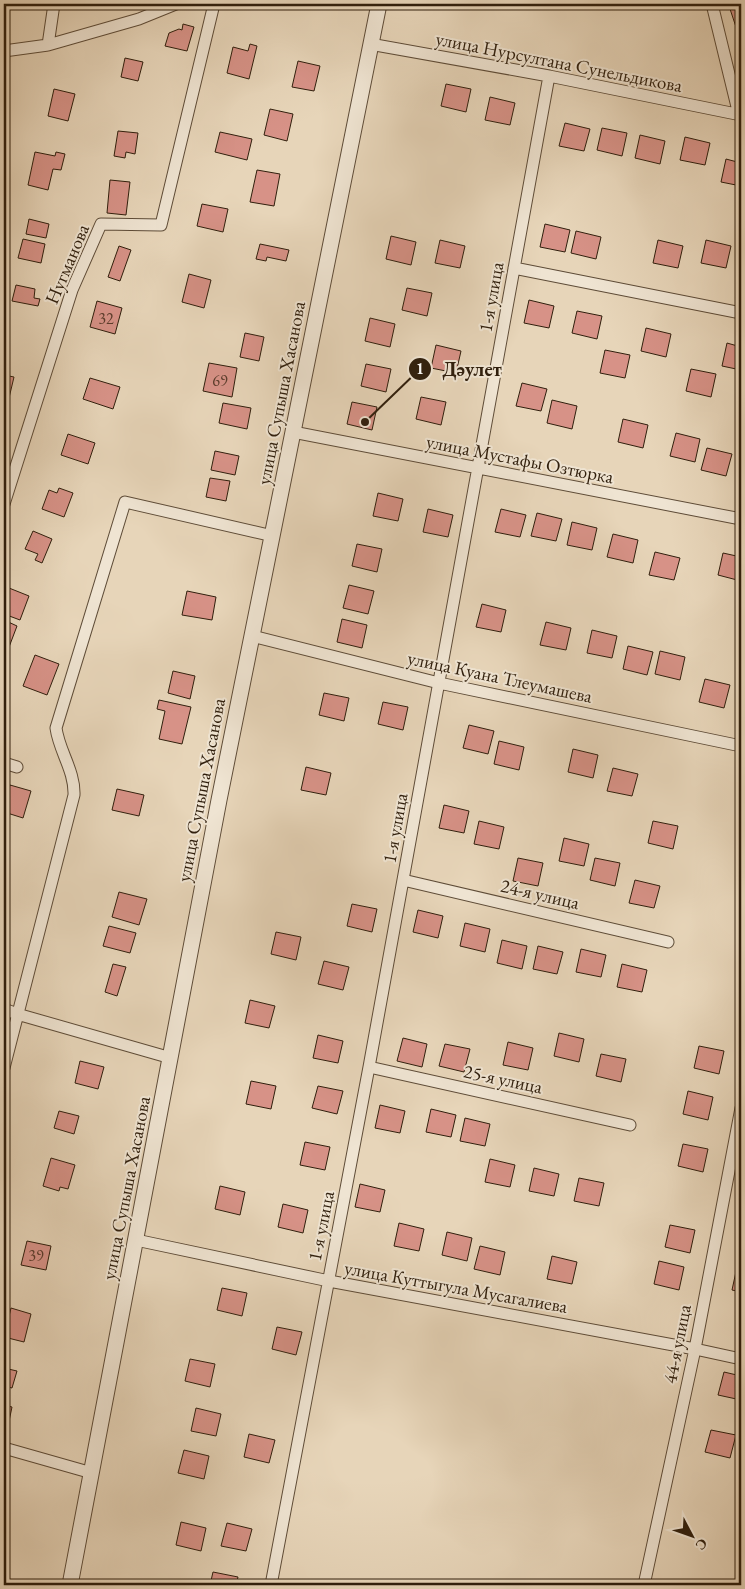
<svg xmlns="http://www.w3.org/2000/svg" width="745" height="1589" viewBox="0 0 745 1589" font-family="'EB Garamond',serif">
<rect width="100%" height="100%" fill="#e7d5b9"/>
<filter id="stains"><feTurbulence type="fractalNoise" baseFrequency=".004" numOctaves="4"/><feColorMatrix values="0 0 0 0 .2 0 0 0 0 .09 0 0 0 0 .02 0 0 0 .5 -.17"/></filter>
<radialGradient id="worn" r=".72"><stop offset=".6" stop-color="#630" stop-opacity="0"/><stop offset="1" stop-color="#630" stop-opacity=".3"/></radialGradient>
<path fill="#d79287" stroke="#301f0d" d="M737 4H741V29L737 30 729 6Z
M183 24 194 27 187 51 165 46 169 33 179 29 182 30Z
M250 44 257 46 249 79 227 73 233 47 248 51Z
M125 58 143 62 138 81 121 77Z
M298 61 320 66 314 91 292 87Z
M446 84 471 89 466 112 441 106Z
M54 89 75 94 68 121 48 116Z
M490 97 515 103 510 125 485 120Z
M270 109 293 114 287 141 264 135Z
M565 123 590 129 584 151 559 146Z
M602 128 627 133 622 156 597 150Z
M118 131 138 133 135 154 126 152 125 158 114 156Z
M220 132 252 139 247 160 215 152Z
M640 135 665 141 660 164 635 158Z
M685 137 710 143 705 165 680 160Z
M35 152 55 156 56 152 65 154 61 170 53 169 48 190 28 185Z
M726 159 741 163V186L721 182Z
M257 170 280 174 274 206 250 202Z
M110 180 130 182 126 215 107 213Z
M202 204 228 209 223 232 197 226Z
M29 219 49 224 46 238 26 234Z
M545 224 570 230 565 252 540 247Z
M576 231 601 237 596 259 571 253Z
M391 236 416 242 411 265 386 259Z
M23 239 45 244 41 263 18 258Z
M440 240 465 246 460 268 435 263Z
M658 240 683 246 678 268 653 263Z
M706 240 731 246 726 268 701 263Z
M260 244 289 250 286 261 267 257 266 261 256 259Z
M119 246 131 250 120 281 108 277Z
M189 274 211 280 204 308 182 302Z
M16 285 35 289 34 298 40 299 38 306 12 301Z
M407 288 432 293 427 316 402 310Z
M529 300 554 306 549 328 524 323Z
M97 301 122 308 115 334 90 327Z
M577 311 602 316 597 339 572 333Z
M370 318 395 324 390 347 365 341Z
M646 328 671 334 666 357 641 351Z
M245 333 264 337 259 361 240 357Z
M727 343 741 347V370L722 366Z
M436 345 461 351 456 373 431 368Z
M605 350 630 355 625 378 600 373Z
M209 363 237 368 232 397 203 391Z
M366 364 391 369 386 392 361 386Z
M691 369 716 374 711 397 686 391Z
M4 375 14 377 9 398 4 396Z
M90 378 120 387 113 409 83 399Z
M522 383 547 389 541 411 516 406Z
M421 397 446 402 441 425 416 419Z
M552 400 577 406 572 429 547 423Z
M352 402 377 407 372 430 347 424Z
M223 403 251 408 247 429 219 423Z
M4 416 8 418 4 430Z
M623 419 648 425 643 448 618 442Z
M676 433 700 439 695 462 670 456Z
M68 434 95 443 88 464 61 455Z
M707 448 732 454 726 476 701 470Z
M215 451 239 456 235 475 211 470Z
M210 478 230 481 226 501 206 497Z
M59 488 73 493 64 517 42 509 49 490 57 493Z
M378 493 403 499 398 521 373 516Z
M428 509 453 515 448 537 423 532Z
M501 509 526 515 520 537 495 532Z
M537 513 562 519 556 541 531 536Z
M572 522 597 528 592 550 567 545Z
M33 531 52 539 42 563 35 560 38 554 25 549Z
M613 534 638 540 633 563 607 557Z
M357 544 382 549 377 572 352 566Z
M655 552 680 558 674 580 649 575Z
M723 553 741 557V581L718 575Z
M349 585 374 591 368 614 343 608Z
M9 588 29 596 20 620 4 614V602Z
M187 591 216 597 212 620 182 615Z
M482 604 506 610 501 632 476 627Z
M342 619 367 625 362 648 337 642Z
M4 620 17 626 6 655 4 654Z
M546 622 571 628 566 650 540 645Z
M592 630 617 636 612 658 587 653Z
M628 646 653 652 647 675 623 669Z
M660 651 685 657 680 680 655 674Z
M35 655 59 664 47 695 23 686Z
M173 671 195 676 190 699 168 693Z
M705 679 730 685 724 708 699 702Z
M324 693 349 698 344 721 319 715Z
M159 700 191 707 182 744 159 739 165 711 157 709Z
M383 702 408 707 403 730 378 724Z
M469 725 494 731 488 754 463 748Z
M499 741 524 747 519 770 494 764Z
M573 749 598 755 593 778 568 772Z
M306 767 331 773 326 795 301 790Z
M613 768 638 774 632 796 607 791Z
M10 785 31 791 23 818 4 812V806Z
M117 789 144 795 139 816 112 810Z
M444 805 469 811 464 833 439 828Z
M479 821 504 827 499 849 474 844Z
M653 821 678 826 673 849 648 843Z
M564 838 589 844 584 866 559 861Z
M4 858 8 859 4 871Z
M518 858 543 863 538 886 513 881Z
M595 858 620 863 615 886 590 880Z
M635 880 660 886 654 908 629 903Z
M119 892 147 899 139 925 112 917Z
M352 904 377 909 372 932 347 926Z
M418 910 443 916 438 938 413 932Z
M465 923 490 929 485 952 460 946Z
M109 926 136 933 130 953 103 946Z
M276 932 301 937 296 960 271 954Z
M502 940 527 946 522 969 497 963Z
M538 946 563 952 557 974 533 969Z
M581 949 606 955 601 977 576 972Z
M324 961 349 967 343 990 318 984Z
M113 964 126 967 117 996 105 992Z
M622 964 647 970 642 992 617 987Z
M250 1000 275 1006 269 1028 245 1023Z
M559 1033 584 1039 579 1062 554 1056Z
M318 1035 343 1041 338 1063 313 1058Z
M403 1038 427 1044 422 1067 397 1061Z
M508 1042 533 1048 528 1070 503 1065Z
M445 1044 470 1049 464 1072 439 1066Z
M699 1046 724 1051 719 1074 694 1068Z
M601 1054 626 1059 621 1082 596 1076Z
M80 1061 104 1067 98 1089 75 1083Z
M251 1081 276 1086 271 1109 246 1104Z
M318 1086 343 1091 337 1114 312 1108Z
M688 1091 713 1097 708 1120 683 1114Z
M380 1105 405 1111 400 1133 375 1128Z
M431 1109 456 1115 451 1137 426 1132Z
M59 1111 79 1116 74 1134 54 1128Z
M465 1118 490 1124 485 1146 460 1141Z
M305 1142 330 1147 325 1170 300 1165Z
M683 1144 708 1149 703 1172 678 1166Z
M51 1158 75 1165 68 1189 60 1187 59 1191 43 1186Z
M490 1159 515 1165 510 1187 485 1182Z
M534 1168 559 1174 554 1196 529 1191Z
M579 1178 604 1183 599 1206 574 1201Z
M360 1184 385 1190 380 1212 355 1207Z
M220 1186 245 1192 240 1215 215 1209Z
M283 1204 308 1210 303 1233 278 1227Z
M399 1223 424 1229 419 1251 394 1246Z
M670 1225 695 1230 690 1253 665 1247Z
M447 1232 472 1238 467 1261 442 1255Z
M27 1241 51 1246 46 1270 21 1265Z
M480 1246 505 1252 500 1275 474 1269Z
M552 1256 577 1262 572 1284 547 1279Z
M659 1261 684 1267 679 1290 654 1284Z
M737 1267 741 1268V1292L732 1290Z
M222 1288 247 1293 242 1316 217 1310Z
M11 1308 31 1314 24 1342 4 1337Z
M277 1327 302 1332 296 1355 272 1349Z
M190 1359 215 1364 210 1387 185 1381Z
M4 1368 17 1371 12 1388 4 1386Z
M724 1372 741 1376V1400L718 1395Z
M4 1405 12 1407 8 1426 4 1425Z
M196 1408 221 1414 216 1436 191 1431Z
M711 1430 736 1435 730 1458 705 1452Z
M249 1434 275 1440 269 1463 244 1457Z
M184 1450 209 1456 204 1479 178 1473Z
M181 1522 206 1528 201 1551 176 1545Z
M227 1523 252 1529 246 1551 221 1546Z
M213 1572 238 1577 236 1585H210Z"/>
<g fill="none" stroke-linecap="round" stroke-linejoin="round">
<defs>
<path id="minor" d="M712 4 739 115
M370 44 549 76 741 115
M48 45 54 4
M4 51 48 45 139 19 176 4
M514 268 741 313
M293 432 741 519
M4 504 72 290 101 224 161 225 214 4
M252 636 439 683 741 746
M4 763 17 767
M403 880 668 942
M4 1009 17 1014 171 1058
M369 1067 630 1125
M4 1068 74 795C75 771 59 751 56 728L125 502 273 536
M136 1240 329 1281 695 1349 741 1359
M4 1448 92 1473
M271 1585 369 1067 549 76
M644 1585 695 1349 741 1108"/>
<path id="tertiary" d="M70 1585 219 800 379 4"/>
</defs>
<use href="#minor" stroke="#5e4c38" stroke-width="13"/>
<use href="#tertiary" stroke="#5e4c38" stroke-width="17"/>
<use href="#minor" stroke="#efe4d2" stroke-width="11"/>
<use href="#tertiary" stroke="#efe4d2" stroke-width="15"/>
</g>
<g text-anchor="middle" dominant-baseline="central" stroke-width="4" stroke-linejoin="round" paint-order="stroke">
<g font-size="16" fill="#5a3c2c">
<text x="106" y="318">32</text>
<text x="220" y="380">69</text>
<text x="36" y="1255">39</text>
</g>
<g font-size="19" fill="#301f0d" stroke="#efe4d2">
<text transform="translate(559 62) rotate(11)">улица Нурсултана Сунельдикова</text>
<text transform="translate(67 264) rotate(-67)">Нугманова</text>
<text transform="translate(491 297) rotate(-80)">1-я улица</text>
<text transform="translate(281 393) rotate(-79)">улица Супыша Хасанова</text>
<text transform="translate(520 459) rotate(11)">улица Мустафы Озтюрка</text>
<text transform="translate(500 677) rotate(12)">улица Куана Тлеумашева</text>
<text transform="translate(201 790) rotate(-79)">улица Супыша Хасанова</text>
<text transform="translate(395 828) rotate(-80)">1-я улица</text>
<text transform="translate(540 894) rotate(13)">24-я улица</text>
<text transform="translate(503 1079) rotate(12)">25-я улица</text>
<text transform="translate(126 1188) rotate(-79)">улица Супыша Хасанова</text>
<text transform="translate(321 1226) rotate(-79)">1-я улица</text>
<text transform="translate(456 1287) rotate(10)">улица Куттыгула Мусагалиева</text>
<text transform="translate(677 1344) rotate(-79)">44-я улица</text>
</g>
</g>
<path fill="none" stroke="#301f0d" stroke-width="2" d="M365 422L420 369"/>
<g fill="#301f0d" stroke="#efe4d2" stroke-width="2">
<circle cx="365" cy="422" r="5"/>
<circle cx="420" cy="369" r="12"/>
</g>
<g font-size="15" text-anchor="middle" font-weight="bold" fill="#fff">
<text x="420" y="374">1</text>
</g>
<g font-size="20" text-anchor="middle" font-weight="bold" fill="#301f0d" stroke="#efe4d2" stroke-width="4" stroke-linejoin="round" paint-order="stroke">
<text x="472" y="376">Дәулет</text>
</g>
<rect width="745" height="1589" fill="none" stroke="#e7d5b9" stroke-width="20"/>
<rect x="5" y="5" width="735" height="1579" fill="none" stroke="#301f0d" stroke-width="2.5"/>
<rect x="10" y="10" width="725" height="1569" fill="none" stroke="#301f0d"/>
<g transform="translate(692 1536) rotate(131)" stroke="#efe4d2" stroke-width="4" paint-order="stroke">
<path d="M0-4L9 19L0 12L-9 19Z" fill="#301f0d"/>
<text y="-8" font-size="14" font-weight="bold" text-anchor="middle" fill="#301f0d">С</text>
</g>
<rect width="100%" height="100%" filter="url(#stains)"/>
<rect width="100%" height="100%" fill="url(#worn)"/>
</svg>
